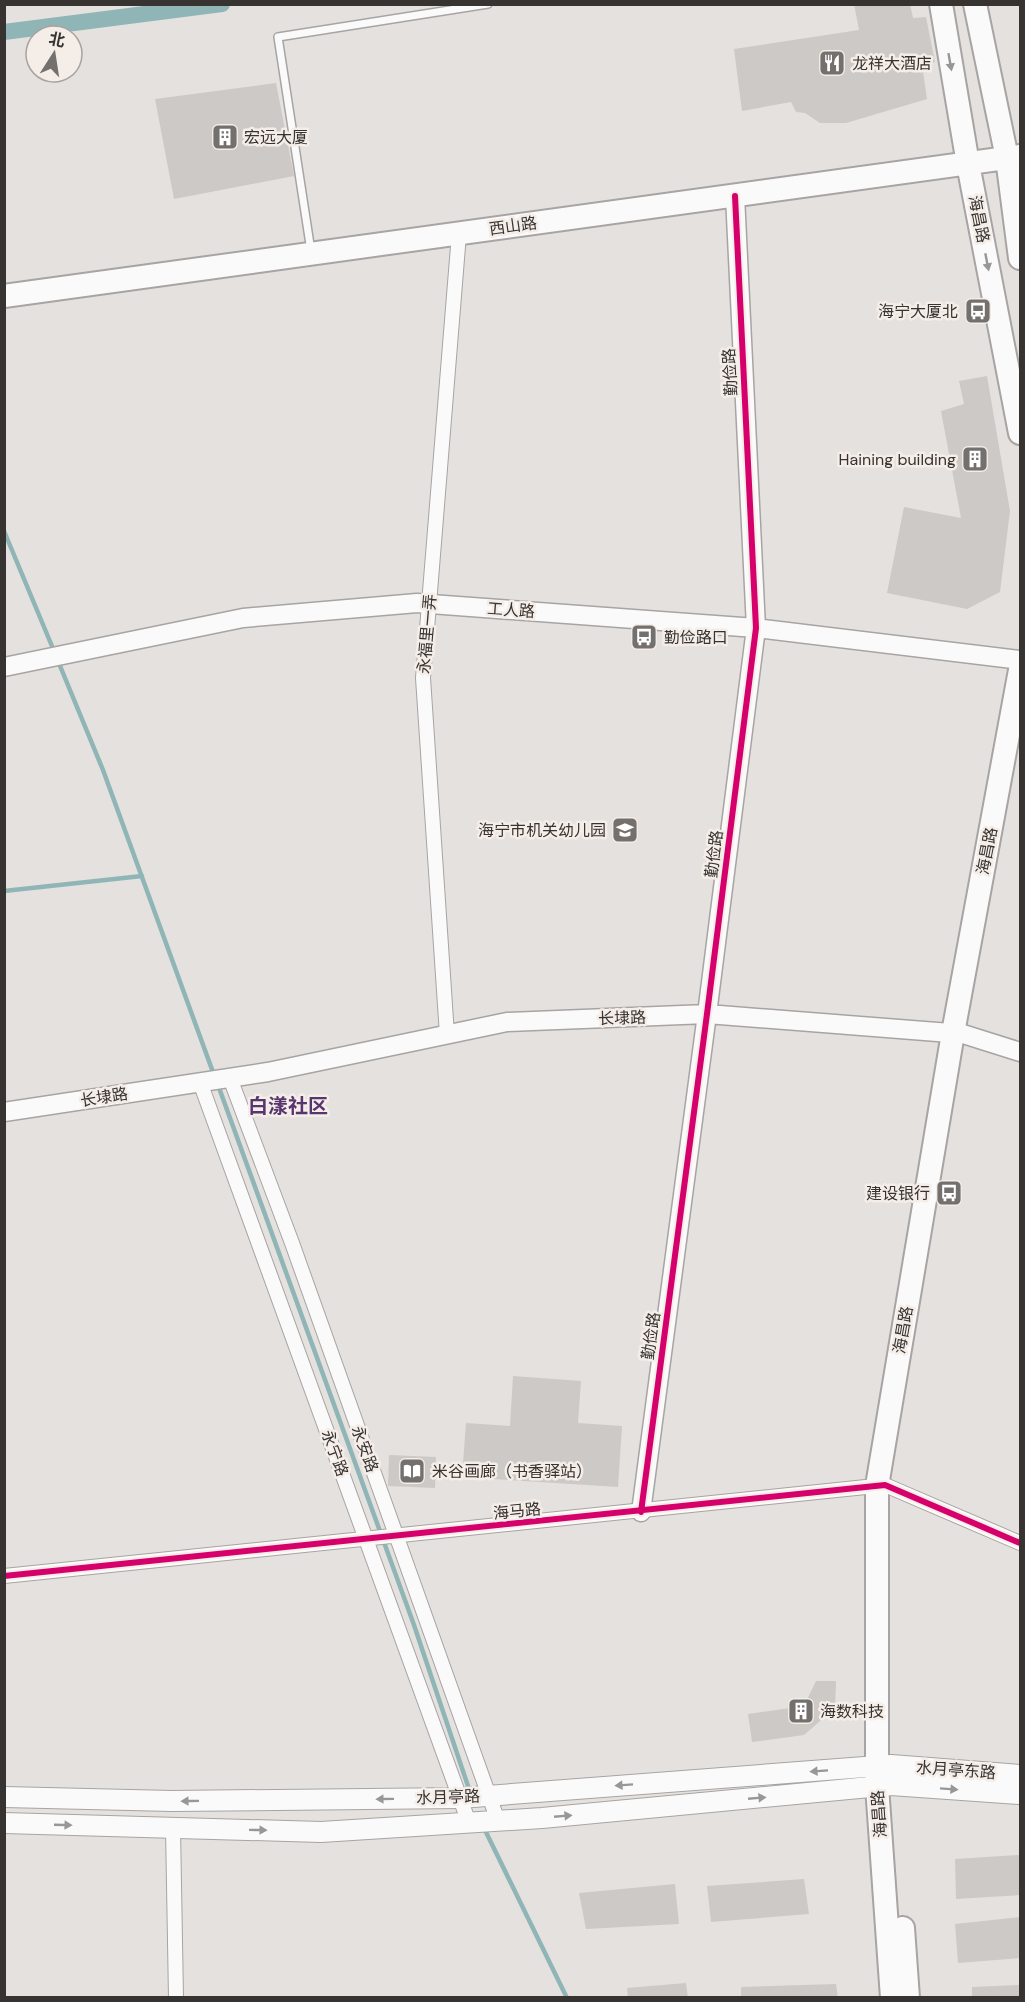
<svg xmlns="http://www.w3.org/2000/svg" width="1025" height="2002" viewBox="0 0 1025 2002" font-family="'DM Sans','Noto Sans SC',sans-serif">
<rect width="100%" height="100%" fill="#e5e1de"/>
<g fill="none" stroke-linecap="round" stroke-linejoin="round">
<path stroke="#90b5b6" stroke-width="4.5" d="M4 531 54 651
M58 661 103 770 214 1075
M4 891 142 876
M218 1085 414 1625 470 1792
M484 1828 567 1998"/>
<path stroke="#90b5b6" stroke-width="16" d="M4 32 222 4"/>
</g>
<path fill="#ccc9c6" d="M854 4H910L913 18 926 17 935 62 922 65 927 99 846 123H820L805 113 796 112 791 102 742 111 734 49 859 30Z
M276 83 294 176 174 199 155 99Z
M987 376 1010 511 1000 592 967 609 887 593 904 507 961 518 941 411 964 404 959 381Z
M513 1376 581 1381 578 1423 622 1426 618 1487 462 1477 466 1423 510 1426Z
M389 1455 436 1457 435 1488 388 1486Z
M816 1681H836L835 1708 804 1735 752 1742 748 1714 804 1706Z
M1020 1855V1895L956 1899 955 1859Z
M804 1879 809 1914 711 1922 707 1886Z
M675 1884 679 1924 586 1929 579 1893Z
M1020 1917V1958L958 1963 955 1924Z
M686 1983 688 1998H628L627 1988Z
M836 1984 838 1998H741V1987Z
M1020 1985V1998H972V1987Z"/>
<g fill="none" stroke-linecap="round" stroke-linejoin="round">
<defs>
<path id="service" d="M311 251 278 37 488 4"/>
<path id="minor" d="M447 1035 423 678 459 234
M230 1078 292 1243 498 1821
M200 1082 469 1823
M4 1576 885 1485 1020 1543
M173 1828 176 1998"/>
<path id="tertiary" d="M4 667 243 618 417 603 756 628 1020 660
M4 1112 268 1072 507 1022 707 1014 963 1034 1020 1052
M641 1512 707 1014 756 628 735 196"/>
<path id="secondary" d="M4 1797 172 1801 460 1798 891 1765 1020 1775
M4 1823 321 1832 542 1818 891 1785 1020 1794"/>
<path id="primary" d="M941 4 968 164 1020 433
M975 4 1007 158 1020 258
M4 296 1020 156
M903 1928 908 1998
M892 1998 877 1786V1486L953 1033 1020 670"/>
</defs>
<use href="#service" stroke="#a7a4a3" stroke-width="10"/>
<use href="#minor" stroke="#a7a4a3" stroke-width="16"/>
<use href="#tertiary" stroke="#a7a4a3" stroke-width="21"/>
<use href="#secondary" stroke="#a7a4a3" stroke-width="22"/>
<use href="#primary" stroke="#a7a4a3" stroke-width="26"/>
<use href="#service" stroke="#fbfafa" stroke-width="7"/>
<use href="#minor" stroke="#fbfafa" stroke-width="14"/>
<use href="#tertiary" stroke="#fbfafa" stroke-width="18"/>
<use href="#secondary" stroke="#fbfafa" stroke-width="20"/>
<use href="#primary" stroke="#fbfafa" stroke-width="22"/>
<defs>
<path id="cycleway" d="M641 1512 707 1014 756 628 735 196
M4 1576 885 1485 1020 1543"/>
</defs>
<use href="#cycleway" stroke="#f5ede8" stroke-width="10"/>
<use href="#cycleway" stroke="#d6006c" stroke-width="6"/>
</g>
<defs><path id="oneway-solid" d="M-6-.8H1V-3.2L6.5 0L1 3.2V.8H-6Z" transform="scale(1.5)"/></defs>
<g fill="#989696">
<use href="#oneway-solid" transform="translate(950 62) rotate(80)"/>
<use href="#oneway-solid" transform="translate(987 262) rotate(79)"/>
<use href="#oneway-solid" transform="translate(819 1771) rotate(176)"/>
<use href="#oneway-solid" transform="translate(624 1785) rotate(176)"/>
<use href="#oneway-solid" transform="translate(949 1789) rotate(4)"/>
<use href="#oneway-solid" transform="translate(757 1798) rotate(-5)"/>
<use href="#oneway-solid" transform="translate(385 1799) rotate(179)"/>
<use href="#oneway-solid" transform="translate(190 1801) rotate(179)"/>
<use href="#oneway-solid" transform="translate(563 1816) rotate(-5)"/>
<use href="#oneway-solid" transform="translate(63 1825) rotate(2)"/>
<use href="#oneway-solid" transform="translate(258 1830) rotate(1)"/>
</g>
<defs>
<symbol id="restaurant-square" viewBox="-11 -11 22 22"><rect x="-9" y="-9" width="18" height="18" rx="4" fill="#73706e" stroke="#f5ede8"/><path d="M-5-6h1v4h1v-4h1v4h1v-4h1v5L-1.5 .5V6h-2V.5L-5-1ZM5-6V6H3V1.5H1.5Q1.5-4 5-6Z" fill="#fff"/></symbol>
<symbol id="building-square" viewBox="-11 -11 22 22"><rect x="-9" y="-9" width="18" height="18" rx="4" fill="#73706e" stroke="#f5ede8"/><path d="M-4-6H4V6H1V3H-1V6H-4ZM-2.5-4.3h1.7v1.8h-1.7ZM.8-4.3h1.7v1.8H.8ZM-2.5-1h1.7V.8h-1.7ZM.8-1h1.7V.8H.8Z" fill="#fff"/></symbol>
<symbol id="bus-square" viewBox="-11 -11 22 22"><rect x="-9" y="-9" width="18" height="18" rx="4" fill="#73706e" stroke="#f5ede8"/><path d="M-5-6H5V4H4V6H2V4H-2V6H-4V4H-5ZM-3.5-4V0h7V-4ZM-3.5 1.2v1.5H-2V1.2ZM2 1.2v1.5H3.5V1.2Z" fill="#fff"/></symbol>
<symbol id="school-square" viewBox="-11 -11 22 22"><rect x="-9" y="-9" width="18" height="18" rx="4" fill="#73706e" stroke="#f5ede8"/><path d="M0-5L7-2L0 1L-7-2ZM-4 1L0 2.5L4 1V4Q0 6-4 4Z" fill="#fff"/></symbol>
<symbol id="library-square" viewBox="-11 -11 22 22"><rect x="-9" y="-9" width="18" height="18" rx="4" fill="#73706e" stroke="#f5ede8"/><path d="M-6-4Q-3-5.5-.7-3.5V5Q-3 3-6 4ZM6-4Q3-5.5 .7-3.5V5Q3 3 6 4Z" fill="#fff"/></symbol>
</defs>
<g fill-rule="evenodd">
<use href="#restaurant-square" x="817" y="48" width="30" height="30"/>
<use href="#building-square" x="210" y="122" width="30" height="30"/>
<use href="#bus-square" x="963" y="296" width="30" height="30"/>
<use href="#building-square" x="960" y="444" width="30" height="30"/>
<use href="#bus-square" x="629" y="622" width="30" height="30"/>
<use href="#school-square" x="610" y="815" width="30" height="30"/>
<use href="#bus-square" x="934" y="1178" width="30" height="30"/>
<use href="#library-square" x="397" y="1456" width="30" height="30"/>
<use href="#building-square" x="786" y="1696" width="30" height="30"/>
</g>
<g text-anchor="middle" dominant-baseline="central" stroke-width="5" stroke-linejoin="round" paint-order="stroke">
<g font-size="16" fill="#363331" stroke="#f5ede8" text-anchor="start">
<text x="852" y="63">龙祥大酒店</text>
<text x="244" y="137">宏远大厦</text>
<text x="958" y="311" text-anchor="end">海宁大厦北</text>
<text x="956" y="459" text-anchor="end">Haining building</text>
<text x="664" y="637">勤俭路口</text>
<text x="606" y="830" text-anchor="end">海宁市机关幼儿园</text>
<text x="930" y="1193" text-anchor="end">建设银行</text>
<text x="432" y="1471">米谷画廊（书香驿站）</text>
<text x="820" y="1711">海数科技</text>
</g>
<g font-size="16" fill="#363331" stroke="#f5ede8">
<text transform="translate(979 219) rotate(79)">海昌路</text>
<text transform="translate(513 226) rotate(-8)">西山路</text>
<text transform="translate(730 372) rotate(-93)">勤俭路</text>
<text transform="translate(511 610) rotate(4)">工人路</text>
<text transform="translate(427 634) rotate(-85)">永福里一弄</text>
<text transform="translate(987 851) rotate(-79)">海昌路</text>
<text transform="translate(714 854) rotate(-83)">勤俭路</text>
<text transform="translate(622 1018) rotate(-2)">长埭路</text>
<text transform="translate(104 1097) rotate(-9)">长埭路</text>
<text transform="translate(903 1330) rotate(-80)">海昌路</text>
<text transform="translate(651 1336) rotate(-82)">勤俭路</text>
<text transform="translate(365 1449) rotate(70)">永安路</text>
<text transform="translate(335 1453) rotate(70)">永宁路</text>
<text transform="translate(517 1511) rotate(-6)">海马路</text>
<text transform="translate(956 1770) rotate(4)">水月亭东路</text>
<text transform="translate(448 1797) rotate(-2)">水月亭路</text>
<text transform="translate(879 1814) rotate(-94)">海昌路</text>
</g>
<g font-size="20" font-weight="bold" fill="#57356e" stroke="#f5ede8">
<text x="288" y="1106">白漾社区</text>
</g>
</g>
<rect width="1025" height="2002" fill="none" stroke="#363331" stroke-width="12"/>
<g transform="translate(54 54) rotate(12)"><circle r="28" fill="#f5ede8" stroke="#a9a39f" stroke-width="1.5"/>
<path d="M0-4.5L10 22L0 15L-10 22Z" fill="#73706e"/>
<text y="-9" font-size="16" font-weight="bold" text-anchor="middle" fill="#363331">北</text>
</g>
</svg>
